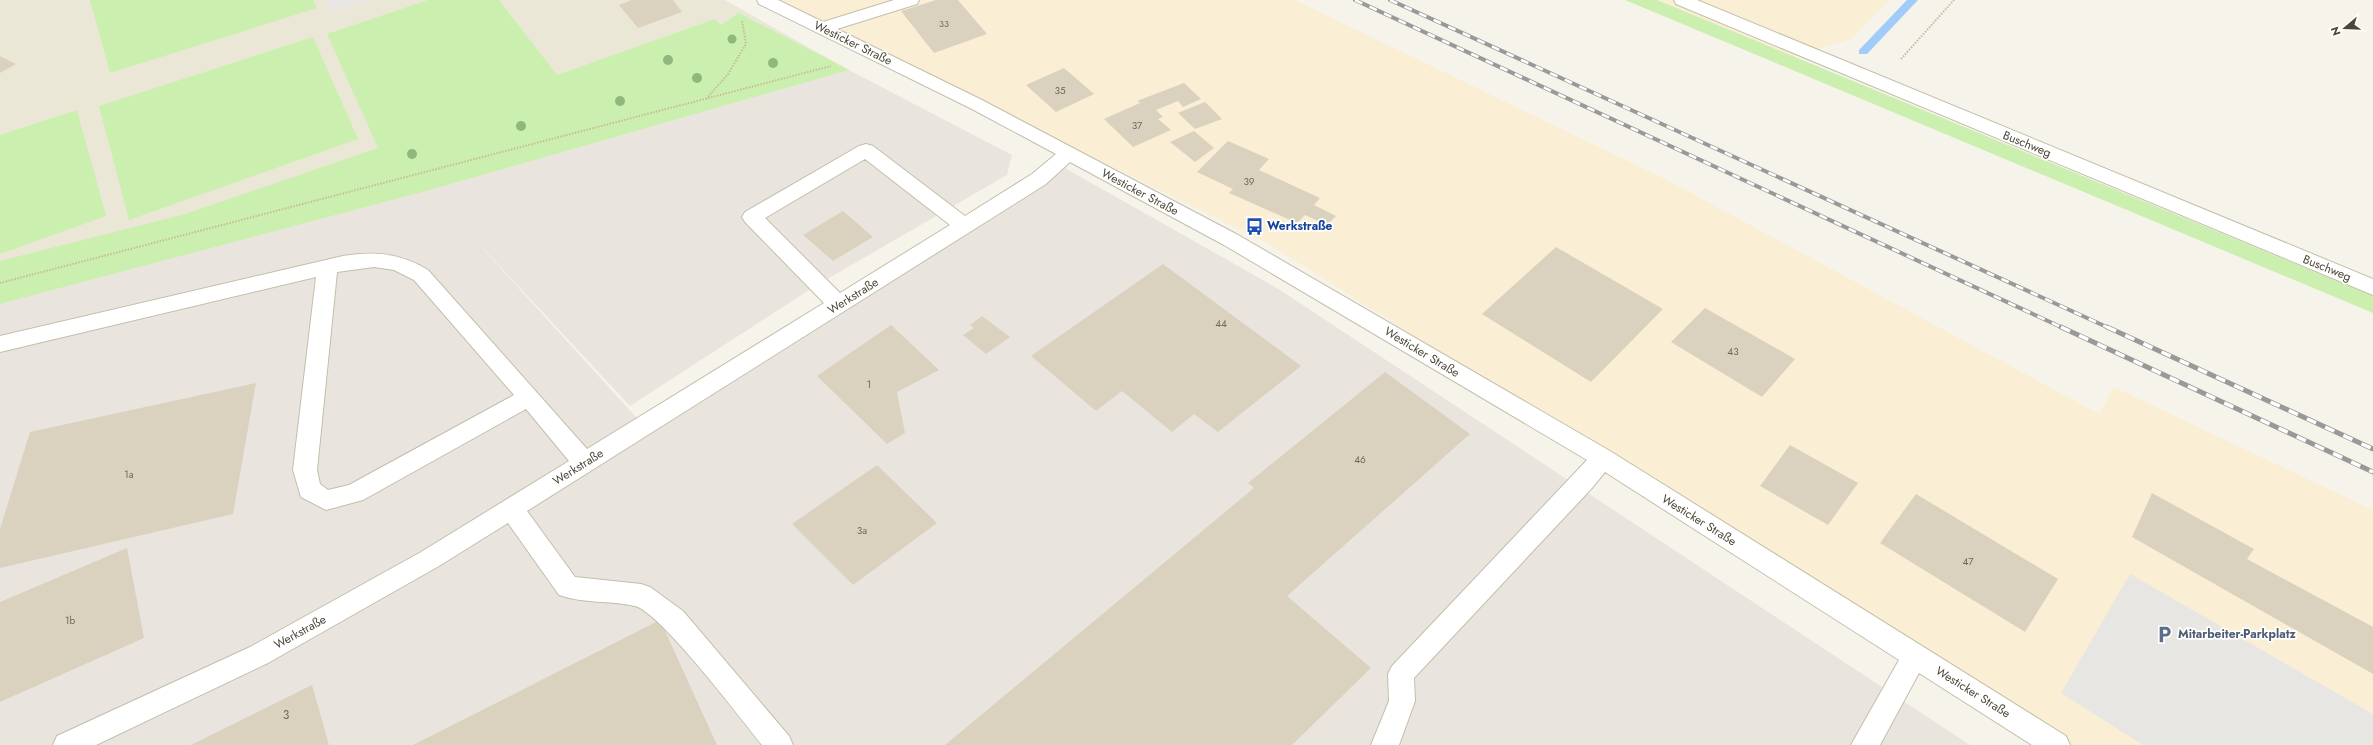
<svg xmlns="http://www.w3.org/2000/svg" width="2373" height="745" viewBox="0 0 2373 745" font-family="Jost,sans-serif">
<rect width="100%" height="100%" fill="#f6f4ea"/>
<path fill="#ebe7d7" d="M0 0H725L849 70 430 190 0 304Z"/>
<path fill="#faeed4" d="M773 0H1295L1669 181 2099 414 2114 387 2373 510V745H2066L1265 242Z
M1657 0H1889L1851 39 1793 57Z"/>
<path fill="#e9e5de" d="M849 70 1012 155 1007 175 817 285 630 406 464 228 646 428 1063 167 1277 288 1970 745H0V304L430 190Z"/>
<path fill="#cbefaf" d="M90 0H313L317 8 110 73Z
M428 0H499L557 75 715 19 721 25 739 13 849 70 430 190 0 304V261L185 214 378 148 327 34Z
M1625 0H1657L2373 296V313Z
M313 37 358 139 129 220 99 106Z
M77 110 106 216 0 254V135Z"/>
<path fill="#e8e6e2" d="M325 0H370L332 13Z
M2130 574 2373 714V745H2143L2061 693Z"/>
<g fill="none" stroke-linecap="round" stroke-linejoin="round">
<path fill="#a1cbf9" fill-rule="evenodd" d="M1907 0H1918L1867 54H1859V50Z"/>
</g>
<path fill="#dad2be" d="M632 0H673L682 12 638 28 619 5Z
M936 0H958L987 34 934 53 901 11Z
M0 56 16 64 0 73Z
M1064 68 1094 94 1056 112 1026 85Z
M1184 83 1201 99 1183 107 1178 101 1156 110 1163 117 1158 119 1171 130 1133 147 1104 119 1140 103 1137 101Z
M1205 102 1222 119 1195 129 1178 113Z
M1194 131 1214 148 1195 162 1170 142Z
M1228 141 1269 159 1259 170 1320 198 1314 205 1336 216 1327 225 1305 215 1297 223 1229 193 1233 189 1197 172Z
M843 211 873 237 833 261 803 235Z
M1556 247 1663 309 1591 382 1482 314Z
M1163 264 1301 366 1218 432 1194 414 1172 432 1122 391 1096 411 1031 356Z
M1705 308 1795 359 1762 397 1671 342Z
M982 316 1010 337 986 354 963 335 974 328 970 325Z
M891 325 939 370 897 392 905 433 887 444 817 376Z
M1385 372 1470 434 1287 596 1371 668 1292 745H945L1254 488 1248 483Z
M256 383 233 514 0 568V529L30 432Z
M1790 445 1858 483 1828 525 1760 486Z
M877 465 937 523 853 585 792 524Z
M2152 493 2254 549 2247 559 2373 627V674L2132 537Z
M1916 494 2058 579 2025 632 1880 543Z
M127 548 144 638 0 702V602Z
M660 620 717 745H413Z
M312 685 329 745H191Z"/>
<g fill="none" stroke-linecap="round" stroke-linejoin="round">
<defs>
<path id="minor" d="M757 0H778L823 22 894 0H919L917 4 837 29 982 100 1238 235 1610 451 2066 736 2070 745H2032L1919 673 1880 745H1851L1899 660 1605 472 1592 488 1414 678 1415 701 1399 745H1371L1389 701 1388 674 1392 666 1587 460 1224 245 1070 162 1046 184 527 511 575 577 641 584 650 587 683 611 789 736 793 745H762C741 719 660 612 635 606 610 600 584 604 559 595L508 523 439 566 268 663 96 745H53L57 736 250 647 421 552 569 461 526 409 363 500 326 510 301 497 293 470 316 277 0 352V336L343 256C375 251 400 253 428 270L587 449 824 303 745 222 742 217 745 212 859 146 866 144 873 146 965 216 1032 174 1056 154 970 108 759 4ZM865 159 950 225 840 293 765 218ZM374 267 394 270 414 280 514 395 349 485 328 490 320 484 317 470 337 272Z
M1674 0H1697L2373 279V295L1676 4Z"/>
</defs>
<use href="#minor" stroke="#c3beab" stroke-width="2"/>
<path stroke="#c7bc9a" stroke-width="2" stroke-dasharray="1.5 1.5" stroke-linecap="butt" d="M1901 59 1954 0
M706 99 728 74 746 44 742 20
M0 283 831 66"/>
<use href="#minor" fill="#fff" fill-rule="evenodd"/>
<defs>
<path id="rail-far1" d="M1355 0 2063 328
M1390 0 2109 328"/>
<path id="rail" d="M2061 327 2373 472
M2107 327 2373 449"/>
</defs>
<use href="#rail-far1" stroke="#999" stroke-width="4"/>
<use href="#rail" stroke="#999" stroke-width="5"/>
<use href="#rail-far1" stroke="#fff" stroke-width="2.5" stroke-dasharray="8" stroke-linecap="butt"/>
<use href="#rail" stroke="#fff" stroke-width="3.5" stroke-dasharray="10" stroke-linecap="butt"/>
</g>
<g fill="#90b87c">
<circle cx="732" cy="39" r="4.5"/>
<circle cx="668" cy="60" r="5"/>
<circle cx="773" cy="63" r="5"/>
<circle cx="697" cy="78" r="5"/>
<circle cx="620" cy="101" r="5"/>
<circle cx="521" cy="126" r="5"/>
<circle cx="412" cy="154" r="5"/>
</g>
<defs>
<symbol id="bus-bare" viewBox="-9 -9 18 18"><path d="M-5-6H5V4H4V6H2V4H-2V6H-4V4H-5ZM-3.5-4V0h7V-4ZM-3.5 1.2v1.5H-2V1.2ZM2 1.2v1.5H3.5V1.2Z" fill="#1a4fb4" stroke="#fff" stroke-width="2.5" paint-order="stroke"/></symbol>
<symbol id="parking-bare" viewBox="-9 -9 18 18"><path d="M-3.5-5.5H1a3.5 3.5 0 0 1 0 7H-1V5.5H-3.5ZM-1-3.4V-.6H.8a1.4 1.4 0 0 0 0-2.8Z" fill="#5c6f8a" stroke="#fff" stroke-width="2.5" paint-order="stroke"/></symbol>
</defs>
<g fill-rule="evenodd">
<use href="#bus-bare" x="1242" y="214" width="25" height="25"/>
<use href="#parking-bare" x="2152" y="622" width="25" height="25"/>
</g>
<g text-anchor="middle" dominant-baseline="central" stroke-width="3.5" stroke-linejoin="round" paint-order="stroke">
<g font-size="9" fill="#706959">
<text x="944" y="23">33</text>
</g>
<g font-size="10" fill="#706959">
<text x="1060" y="90">35</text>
<text x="1137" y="125">37</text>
<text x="1249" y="181">39</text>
<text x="1221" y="323">44</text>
<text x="1733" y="351">43</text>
<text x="869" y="384">1</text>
<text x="1360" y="459">46</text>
<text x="129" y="474">1a</text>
<text x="862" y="530">3a</text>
<text x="1968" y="561">47</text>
<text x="70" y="620">1b</text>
</g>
<g font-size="12" fill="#4c4637" stroke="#fff">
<text transform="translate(853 43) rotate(26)">Westicker Straße</text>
<text transform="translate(2027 144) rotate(22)">Buschweg</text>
<text transform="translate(1140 192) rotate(28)">Westicker Straße</text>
<text transform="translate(2327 268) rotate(22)">Buschweg</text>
<text transform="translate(853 296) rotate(-32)">Werkstraße</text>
<text transform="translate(1422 352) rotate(31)">Westicker Straße</text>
<text transform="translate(578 467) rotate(-32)">Werkstraße</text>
<text transform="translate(1699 520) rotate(32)">Westicker Straße</text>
<text transform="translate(300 632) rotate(-29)">Werkstraße</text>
<text transform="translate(1973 692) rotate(32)">Westicker Straße</text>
</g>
<g font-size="12" font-weight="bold" fill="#164399" stroke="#fff" text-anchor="start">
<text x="1267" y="226">Werkstraße</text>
</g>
<g font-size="12" font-weight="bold" fill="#4e5e75" stroke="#fff" text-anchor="start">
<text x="2178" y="634">Mitarbeiter-Parkplatz</text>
</g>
<g font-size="12" fill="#706959">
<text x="286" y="715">3</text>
</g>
</g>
<g transform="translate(2345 28) rotate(251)" stroke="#ffffff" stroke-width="3" paint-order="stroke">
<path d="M0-3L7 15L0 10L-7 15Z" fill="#4c4637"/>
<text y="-6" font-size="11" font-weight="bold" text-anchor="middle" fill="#4c4637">N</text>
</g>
</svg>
